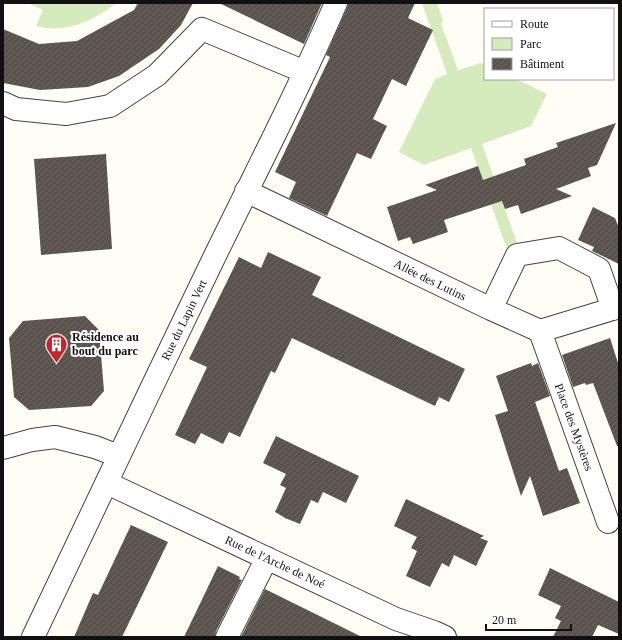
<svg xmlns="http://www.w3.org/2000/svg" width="622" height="640" viewBox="0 0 622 640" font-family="'Times New Roman',serif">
<defs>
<pattern id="building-hatch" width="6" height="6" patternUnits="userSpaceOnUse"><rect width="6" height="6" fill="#5a524d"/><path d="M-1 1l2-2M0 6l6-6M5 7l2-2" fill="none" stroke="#6d6662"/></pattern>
</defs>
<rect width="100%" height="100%" fill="#fffdf5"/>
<path fill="#d5ebbd" d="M28 3H116C94 21 64 34 36 26L43 10Z
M422 3H437L443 20 441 24 458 70 481 63 485 65V79H516L547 94 531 126 482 144 519 249 508 252 471 148 424 165 399 152 435 79 447 74Z"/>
<path fill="url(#building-hatch)" d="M138 3H193L181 25 159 49 119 76 88 87 40 90 3 83V29L39 44 77 41 134 10Z
M219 3H322L304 44Z
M348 3H415L408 18 433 30 406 86 392 79 373 119 387 126 371 159 357 153 327 216 289 198 296 182 275 172 330 57 326 55 347 8Z
M616 123 597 165 588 168 591 176 556 189 572 196 521 214 518 205 505 209 502 201 444 220 448 232 413 244 410 237 398 241 387 207 437 190 425 185 478 166 483 180 526 165 524 159 558 147 556 143Z
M106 154 112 249 41 255 34 159Z
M593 207 615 218 619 228V264L592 251 594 247 578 240Z
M268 252 321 277 312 295 465 369 449 402 439 397 435 406 292 338 275 373 271 371 240 437 229 432 223 444 201 433 195 444 175 435 207 367 189 359 239 257 261 268Z
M85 316 99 330 104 391 91 406 29 410 14 397 9 338 23 321Z
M610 338 619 366V446H617L593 383 586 385 585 383 573 387 562 355Z
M531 363 532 366 538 363 550 396 535 402 559 471 567 468 580 503 543 516 530 476 521 496 495 415 508 411 496 376Z
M276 436 359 476 346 503 323 492 318 503 311 500 300 524 280 516 287 519 275 512 286 488 280 485 286 474 263 463Z
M406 499 484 536 480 538 488 541 476 566 454 555 449 567 442 563 430 587 406 576 417 551 411 548 417 537 394 526Z
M131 525 168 542 122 637H74L93 593 98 595Z
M218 566 240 577 239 579 242 580 216 631 215 637H184Z
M550 568 619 602V634L598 625 592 637H553L561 621 555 618 561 606 538 595Z
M265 589 271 592 362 637H241Z"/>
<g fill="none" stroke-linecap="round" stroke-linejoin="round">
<defs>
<path id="minor" d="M3 103 16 109 66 114 110 106 157 75 202 29 305 72
M246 191 491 309 540 331 619 307
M491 309 517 255 559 248 599 269 613 309
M540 331 608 522
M3 448 32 440 55 437 95 447 118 456
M107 483 396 619 434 632 445 637
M33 637C92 513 151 388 211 264 253 177 298 92 336 3
M227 637 267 558"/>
</defs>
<use href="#minor" stroke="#444" stroke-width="24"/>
<use href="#minor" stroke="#fff" stroke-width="22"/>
</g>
<defs>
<symbol id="building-pin" viewBox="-11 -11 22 30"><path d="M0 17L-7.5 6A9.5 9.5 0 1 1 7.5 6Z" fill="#c4262e" stroke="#fff"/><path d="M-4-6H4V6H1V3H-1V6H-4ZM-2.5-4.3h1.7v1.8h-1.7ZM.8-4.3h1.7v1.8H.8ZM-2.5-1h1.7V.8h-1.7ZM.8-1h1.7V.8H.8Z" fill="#fff"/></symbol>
</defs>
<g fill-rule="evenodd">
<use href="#building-pin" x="44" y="332" width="25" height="34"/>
</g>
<g text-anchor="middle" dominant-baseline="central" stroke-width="4" stroke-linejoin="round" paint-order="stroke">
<g font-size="12" fill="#111" stroke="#fff">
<text transform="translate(430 280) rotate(26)">Allée des Lutins</text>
<text transform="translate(184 320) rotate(-64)">Rue du Lapin Vert</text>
<text transform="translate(574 427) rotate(70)">Place des Mystères</text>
<text transform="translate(275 562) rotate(25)">Rue de l'Arche de Noé</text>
</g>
<g font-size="12" font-weight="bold" fill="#111" stroke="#fff" text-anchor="start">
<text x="72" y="337">Résidence au<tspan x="72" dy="14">bout du parc</tspan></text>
</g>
</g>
<rect width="622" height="640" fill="none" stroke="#111111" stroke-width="8"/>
<rect x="484" y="8" width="130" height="72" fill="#ffffff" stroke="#a0a0a0"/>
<rect x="492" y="21" width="20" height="6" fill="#ffffff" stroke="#a0a0a0"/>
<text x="520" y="28" font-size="12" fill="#111111">Route</text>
<rect x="492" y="38" width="20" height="12" fill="#d5ebbd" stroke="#a0a0a0"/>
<text x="520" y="48" font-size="12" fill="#111111">Parc</text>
<rect x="492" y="58" width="20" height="12" fill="url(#building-hatch)" stroke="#a0a0a0"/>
<text x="520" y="68" font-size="12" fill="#111111">Bâtiment</text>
<path d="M486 624v6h85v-6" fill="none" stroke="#111111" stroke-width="2"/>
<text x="492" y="624" font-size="12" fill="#111111" stroke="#ffffff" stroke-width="3" paint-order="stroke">20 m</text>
</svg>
